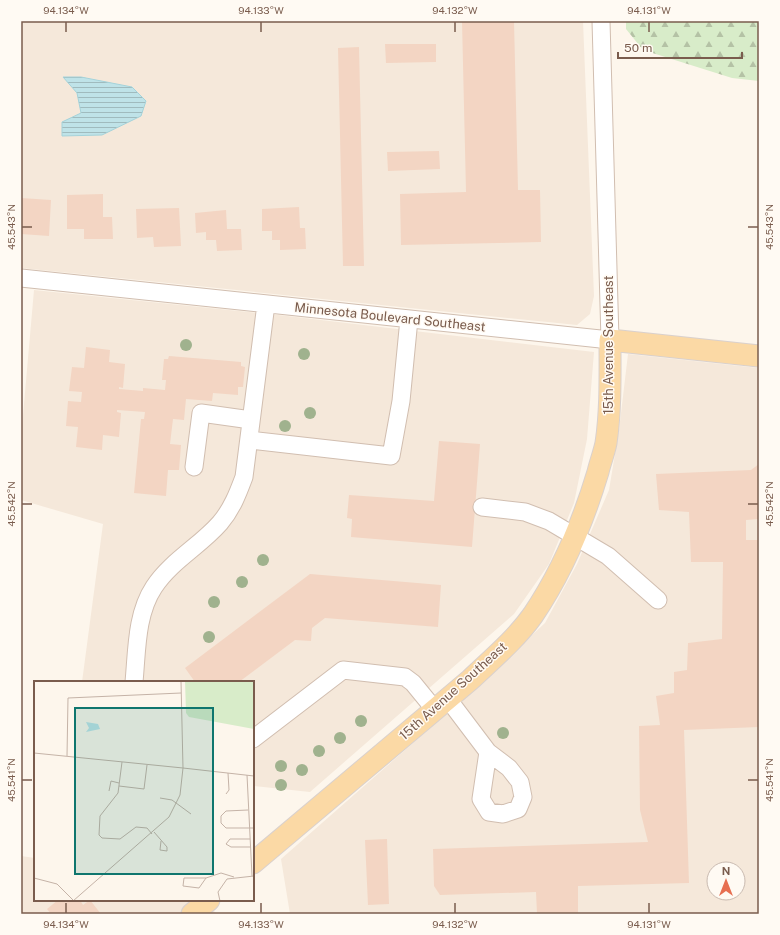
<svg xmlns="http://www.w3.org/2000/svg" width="780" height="935" viewBox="0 0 780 935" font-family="'Public Sans',sans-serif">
<defs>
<pattern id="forest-firs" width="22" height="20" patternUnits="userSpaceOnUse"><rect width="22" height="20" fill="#d8ecc9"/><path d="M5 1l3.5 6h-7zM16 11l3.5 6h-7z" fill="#b4c2a5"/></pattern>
<pattern id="water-rules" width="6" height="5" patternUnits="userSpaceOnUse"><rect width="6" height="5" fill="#bfe3e8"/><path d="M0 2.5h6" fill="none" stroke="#a0bbbe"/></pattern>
</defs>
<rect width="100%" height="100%" fill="#fdf6ec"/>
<path fill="#f5e8da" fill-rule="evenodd" d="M21 21H583L594 296 590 314 577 325 21 268Z
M34 290 287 316 594 352 587 439 574 503 549 564 514 614 310 792 253 786V682H82L103 524 21 500V438Z
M628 354 759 368V914H290L281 859 462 700 545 623 577 564 609 490 619 430ZM714 869H738V893H714Z
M21 856 35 858V900H203L217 914H21Z"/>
<path fill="url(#forest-firs)" d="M626 21H759V81L732 78 643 50 626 29Z"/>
<path fill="url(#water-rules)" stroke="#a5d3da" d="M63 77H81L132 87 146 101 141 116 102 135 62 136V122L81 113 77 93Z"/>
<path fill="#f3d5c3" d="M462 21H514L518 190H540L541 242 401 245 400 194 466 192Z
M385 44H436V62L386 63Z
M359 47 364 266H343L338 48Z
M439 151 440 169 388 171 387 152Z
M103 194V217H112L113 239H84V229H67V195Z
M21 198 51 200 49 236 21 234Z
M299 207 300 228H305L306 249 280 250V240H272V231H262V209Z
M179 208 181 246 154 247 153 237 137 238 136 209Z
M226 210 227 229H241L242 250 217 251 216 240H206V232L196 233 195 213Z
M86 347 110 350 109 362 125 364 123 388 119 387V389L143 391V388L165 390 166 380H162L164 359H168L169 356 241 362V366L245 367 243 387H238V395L213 393 212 401 186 399 184 420 173 419 170 444 181 445 179 470H168L166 496 134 493 141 419H144L145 412 117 410V412L121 413 119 437 103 435 102 450 76 447 78 427 66 426 68 401 81 402 82 392 69 391 72 367 84 368Z
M439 441 480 444 472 547 351 537 352 519 347 518 349 495 434 501Z
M759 464V519L746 520V540H759V727L684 730 689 883 578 886V914H537L536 892 440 895 434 886 433 849 648 842 640 810 639 726 660 725 656 696 674 693V672L687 670 688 643 722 639 723 562H691L689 512 659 510 656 474 751 470Z
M310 574 441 585 438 627 325 618 312 628 311 641 295 640 239 682H195L185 668Z
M387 839 389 904 368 905 365 840Z
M58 900H80L83 905 90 900 101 914H51L47 909Z"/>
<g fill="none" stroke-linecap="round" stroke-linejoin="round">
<defs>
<path id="minor" d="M21 278 610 340 601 21
M249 440 391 456 401 401 409 319
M194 467 201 413 251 420
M482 507 525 512 549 521 608 556 658 600
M134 682C137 651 136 614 154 587 171 561 200 546 220 523 232 509 238 493 244 477L266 304
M448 699 488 752 509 768 520 782 523 797 518 809 503 814 489 812 481 799 488 752
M253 739 343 670 405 677 413 683 435 710"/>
<path id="major" d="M253 863 470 680C491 660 516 639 533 615 562 572 583 522 598 472 600 463 604 453 606 443 611 409 610 374 610 340L759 356
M192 914 209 900"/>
</defs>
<use href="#minor" stroke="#d1beb0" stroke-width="19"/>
<use href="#major" stroke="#dad1cd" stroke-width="23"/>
<use href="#minor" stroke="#fff" stroke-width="17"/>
<use href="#major" stroke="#fbd9a5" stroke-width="21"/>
</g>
<g fill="#a0b28e">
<circle cx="186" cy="345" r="6"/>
<circle cx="304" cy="354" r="6"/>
<circle cx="310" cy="413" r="6"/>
<circle cx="285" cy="426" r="6"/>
<circle cx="263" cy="560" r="6"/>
<circle cx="242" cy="582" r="6"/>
<circle cx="214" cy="602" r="6"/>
<circle cx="209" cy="637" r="6"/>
<circle cx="361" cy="721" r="6"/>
<circle cx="503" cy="733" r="6"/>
<circle cx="340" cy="738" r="6"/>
<circle cx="319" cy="751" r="6"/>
<circle cx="281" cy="766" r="6"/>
<circle cx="302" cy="770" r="6"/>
<circle cx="281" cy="785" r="6"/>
</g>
<path fill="none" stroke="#7a5c4d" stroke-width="1.5" d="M66 22V32M261 22V32M455 22V32M649 22V32M22 227H32M748 227H758M22 504H32M748 504H758M22 780H32M748 780H758M66 903V913M261 903V913M455 903V913M649 903V913"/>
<g text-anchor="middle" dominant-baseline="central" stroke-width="3" stroke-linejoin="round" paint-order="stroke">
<g font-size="13" fill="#7a5c4d" stroke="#fffaf3">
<text transform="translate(390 317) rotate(6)">Minnesota Boulevard Southeast</text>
<text transform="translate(608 345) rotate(-90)">15th Avenue Southeast</text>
<text transform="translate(453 691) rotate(-42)">15th Avenue Southeast</text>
</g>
</g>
<g transform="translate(34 681)">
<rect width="220" height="220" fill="#fdf6ec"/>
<path d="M151 0H220V48L155 36 152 32Z" fill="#d8ecc9"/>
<path d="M52 41 64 43 66 48 52 51 55 47Z" fill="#bfe3e8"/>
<path fill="none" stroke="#c5b3a7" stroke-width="1" d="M0 72 149 87 147 0M33 75 34 17 147 12M88 81 84 112 66 135 65 154 68 157 86 158 102 146 113 147 118 153M213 94 218 195M85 105 110 108 113 84M75 110 77 100 85 102M192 113 195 109 194 92M126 117 138 119 157 133M214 129 192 130 187 135V142L192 147H220M120 151 133 166V170L126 169 127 160M216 158H196L192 163 197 166H217M0 197 23 203 39 219M172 197 165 207 149 205 150 197H172L187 192 200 196M39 220 135 136 146 114 149 87 220 95M186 220 184 211 193 198 220 195"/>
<path fill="#0f766e" fill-opacity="0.15" stroke="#0f766e" stroke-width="2" d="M41 27H179V193H41Z"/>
<rect width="220" height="220" fill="none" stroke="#7a5c4d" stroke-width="2"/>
</g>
<rect width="780" height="935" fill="none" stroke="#fffaf3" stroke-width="44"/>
<g transform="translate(726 881)"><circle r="19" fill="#fffaf3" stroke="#cabbb1"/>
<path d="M0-3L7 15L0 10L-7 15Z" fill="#e76f51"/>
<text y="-6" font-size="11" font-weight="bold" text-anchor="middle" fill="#7a5c4d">N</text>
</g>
<path d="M618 52v6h124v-6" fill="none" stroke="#7a5c4d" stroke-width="2"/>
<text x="624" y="52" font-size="12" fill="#7a5c4d" stroke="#fffaf3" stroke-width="3" paint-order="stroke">50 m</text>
<rect x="22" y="22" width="736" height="891" fill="none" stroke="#7a5c4d" stroke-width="1.5"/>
<g font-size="10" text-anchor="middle" fill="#7a5c4d">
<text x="66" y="14">94.134°W</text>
<text x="261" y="14">94.133°W</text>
<text x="455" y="14">94.132°W</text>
<text x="649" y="14">94.131°W</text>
<text transform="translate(11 227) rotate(-90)" y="4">45.543°N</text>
<text transform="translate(769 227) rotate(-90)" y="4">45.543°N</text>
<text transform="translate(11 504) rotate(-90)" y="4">45.542°N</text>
<text transform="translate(769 504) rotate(-90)" y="4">45.542°N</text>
<text transform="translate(11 780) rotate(-90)" y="4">45.541°N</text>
<text transform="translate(769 780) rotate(-90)" y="4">45.541°N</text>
<text x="66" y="928">94.134°W</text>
<text x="261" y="928">94.133°W</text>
<text x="455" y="928">94.132°W</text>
<text x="649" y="928">94.131°W</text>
</g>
</svg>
